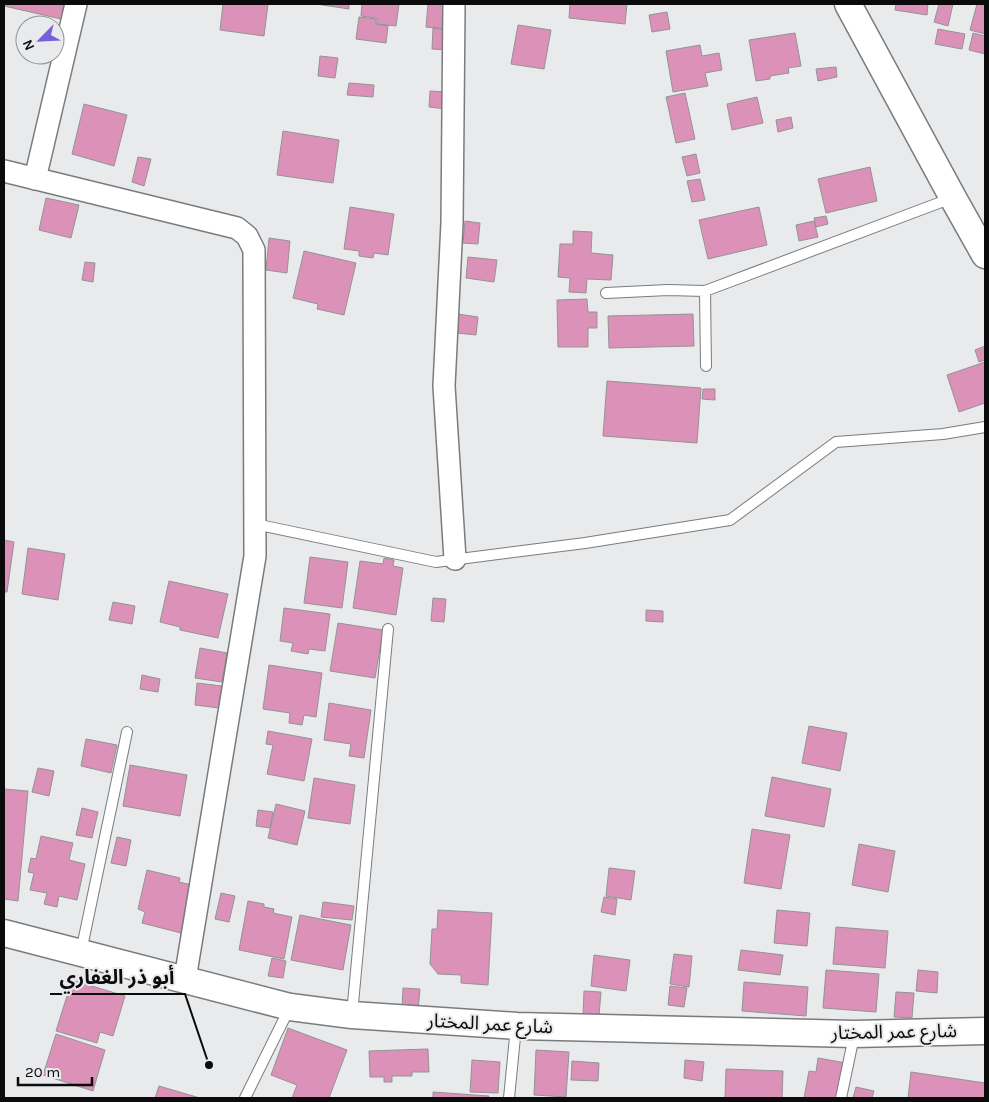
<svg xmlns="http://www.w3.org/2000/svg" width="989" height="1102" viewBox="0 0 989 1102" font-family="Karla,'Noto Sans Arabic',sans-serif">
<rect width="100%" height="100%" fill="#e9eaeb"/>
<path fill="#db91b8" stroke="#949394" d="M4 4H64L61 19 4 6Z
M223 4H268L264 36 220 30Z
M316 4H349V9Z
M362 4H399L396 26 377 24V18L361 16Z
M428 4H447L445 29 426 27Z
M570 4H627L625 24 569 18Z
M896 4H928L927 15 895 10Z
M939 4H953L948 26 934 22Z
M977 4H985V34L970 30Z
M667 12 670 29 652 32 649 15Z
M359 17 376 19V24L388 26 386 43 356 39Z
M518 25 551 30 544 69 511 64Z
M433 28 448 29 447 50 432 49Z
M938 29 965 34 962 49 935 44Z
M795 33 801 66 788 68 789 73 770 76V79L756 81 749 40Z
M973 33 985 36V54L969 50Z
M700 45 702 56 719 53 722 70 705 73 708 86 673 92 666 51Z
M320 56 338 58 335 78 318 76Z
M836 67 837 77 818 81 816 69Z
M349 83 374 85 373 97 347 95Z
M430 91 447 92 446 109 429 107Z
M685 93 695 139 676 143 666 97Z
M757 97 763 123 732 130 727 104Z
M84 104 127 115 114 166 72 154Z
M791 117 793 128 778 132 776 120Z
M283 131 339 140 333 183 277 175Z
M696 154 700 173 687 176 682 157Z
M138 157 151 159 144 186 132 182Z
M870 167 877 201 826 213 818 179Z
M700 179 705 200 692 202 687 181Z
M46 198 79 205 71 238 39 230Z
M350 207 394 214 388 255 374 253 373 258 359 256V251L344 249Z
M759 207 767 245 708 259 699 220Z
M826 216 828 224 816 227 814 218Z
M465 221 480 223 478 244 463 243Z
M814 221 818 237 799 241 796 225Z
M573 231 592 232 591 253 613 255 611 280 587 279 586 293 569 292 570 278 558 277 560 244H573Z
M269 238 290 241 287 273 266 270Z
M304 251 356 263 344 315 317 309 318 304 293 298Z
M468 257 497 260 494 282 466 278Z
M85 262 95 263 93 282 82 280Z
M587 299 588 312H597V328H588V347H558L557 300Z
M458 314 478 317 476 335 457 333Z
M693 314 694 346 609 348 608 316Z
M985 346V360L979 362 975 350Z
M985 362V403L959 412 947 375Z
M607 381 701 388 697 443 603 436Z
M703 389H715V400L702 399Z
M4 540 14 542 7 592H4Z
M28 548 65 554 58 600 22 594Z
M310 557 348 562 342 608 304 603Z
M384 558 394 560 393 566 403 568 396 615 353 608 360 561 383 564Z
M169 581 228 594 218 638 180 630V627L160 622Z
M433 598 446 599 444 622 431 621Z
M113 602 135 606 132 624 109 620Z
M284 608 330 614 325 651 309 649 308 654 291 651 293 643 280 641Z
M646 610 663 611V622L646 621Z
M338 623 383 630 375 678 330 671Z
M200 648 227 653 222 682 195 678Z
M269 665 322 673 316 717 304 715 302 725 289 723 290 713 263 709Z
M142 675 160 679 158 692 140 689Z
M197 683 222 686 219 708 195 705Z
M329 703 371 710 364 758 349 756 351 744 324 740Z
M809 726 847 733 840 771 802 763Z
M268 731 312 739 304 781 267 774 273 745 266 744Z
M86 739 117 745 111 773 81 766Z
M130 765 187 775 180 816 123 806Z
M38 768 54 771 49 796 32 792Z
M772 777 831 789 824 827 765 816Z
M314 778 355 785 350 824 308 818Z
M4 789 28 791 18 901 4 899Z
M276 804 305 811 297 845 268 838Z
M82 808 98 812 92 838 76 835Z
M258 810 273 812 270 828 256 826Z
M752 829 790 835 781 889 744 883Z
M41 836 73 843 69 860 85 864 77 900 59 896 57 907 44 904 47 893 30 890 34 873 28 872 31 858 36 859Z
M117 837 131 840 126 866 111 863Z
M859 844 895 851 888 892 852 885Z
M609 868 635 871 631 900 606 896Z
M147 870 180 878 179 882 192 885 181 933 142 923 145 912 138 909Z
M221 893 235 896 229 922 215 919Z
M604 897 617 899 615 915 601 912Z
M248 901 264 904V907L274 909 273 913 292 917 284 959 239 950Z
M323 902 354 906 352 920 321 917Z
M438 910 492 913 488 985 461 983V975L438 974 430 964 432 929H437Z
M777 910 810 913 807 946 774 943Z
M300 915 351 925 343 970 291 960Z
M836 927 888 931 885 968 833 964Z
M741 950 783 955 780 975 738 970Z
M674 954 692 956 689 987 670 984Z
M594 955 630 960 626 991 591 986Z
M272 958 286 961 283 978 268 976Z
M826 970 879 974 876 1012 823 1008Z
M918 970 938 972 937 993 916 991Z
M72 980 125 996 113 1036 100 1032 97 1043 56 1031Z
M744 982 808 987 806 1016 742 1011Z
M670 986 687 988 684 1007 668 1005Z
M403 988 420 989 418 1011 402 1010Z
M584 991 601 992 599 1016 583 1015Z
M896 992 914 993 912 1018 894 1017Z
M288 1028 347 1050 329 1098H292L297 1085 271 1075Z
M56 1034 105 1050 93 1091 43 1075Z
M428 1049 429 1072H412V1076H392V1082H384V1077H370L369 1051Z
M536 1050 569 1052 566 1097 534 1095Z
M818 1058 846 1063 839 1098H804L809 1071 816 1072Z
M472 1060 500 1062 498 1093 470 1092Z
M685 1060 704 1062 702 1081 684 1078Z
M572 1061 599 1063 598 1081 571 1080Z
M726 1069 783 1071 782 1098H725Z
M911 1072 985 1083V1098H908Z
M159 1086 200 1098H155Z
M856 1087 874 1091 872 1098H853Z
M433 1092 489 1096 488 1098H433Z"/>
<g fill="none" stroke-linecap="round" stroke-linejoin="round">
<defs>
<path id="service" d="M705 291 706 366
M606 293 668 290 705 291 952 198
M255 524 436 562 585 543 730 520 836 442 943 434 985 427
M81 952 127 732
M352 1014 388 629
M245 1098 290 1007
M509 1098 516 1027
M841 1098 854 1036"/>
<path id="minor" d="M454 4 452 223 444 386 455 559
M4 171 237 228 247 236 254 250 255 556 185 979
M35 179 76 4"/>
<path id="tertiary" d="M848 4 953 198 985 255
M4 933 290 1007 352 1015 517 1026 854 1034 985 1031"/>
</defs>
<use href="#service" stroke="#7a7b7d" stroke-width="12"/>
<use href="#minor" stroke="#7a7b7d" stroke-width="24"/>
<use href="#tertiary" stroke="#7a7b7d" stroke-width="29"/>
<use href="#service" stroke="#fff" stroke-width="10"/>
<use href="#minor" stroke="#fff" stroke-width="21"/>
<use href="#tertiary" stroke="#fff" stroke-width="26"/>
</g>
<g text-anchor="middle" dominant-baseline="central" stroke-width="4" stroke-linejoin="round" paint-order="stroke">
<g font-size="19" fill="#0b0b0c" stroke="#e9eaeb">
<text transform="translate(490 1024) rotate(3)">شارع عمر المختار</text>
<text transform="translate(894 1032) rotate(-1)">شارع عمر المختار</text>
</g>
</g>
<path fill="none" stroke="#0b0b0c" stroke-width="2" d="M209 1065L185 994H50"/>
<circle fill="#0b0b0c" stroke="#e9eaeb" stroke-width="2" cx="209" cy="1065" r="5"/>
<g font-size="20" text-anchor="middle" font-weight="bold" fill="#0b0b0c" stroke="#e9eaeb" stroke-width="4" stroke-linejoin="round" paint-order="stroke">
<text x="117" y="984">أبو ذر الغفاري</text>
</g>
<rect width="989" height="1102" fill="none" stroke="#0b0b0c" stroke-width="10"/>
<g transform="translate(40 40) rotate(246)"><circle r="24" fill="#e9eaeb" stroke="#909192"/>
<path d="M0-4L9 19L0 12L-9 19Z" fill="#7660da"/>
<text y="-8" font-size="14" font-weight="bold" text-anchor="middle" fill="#0b0b0c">N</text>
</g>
<path d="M18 1077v8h74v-8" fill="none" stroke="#0b0b0c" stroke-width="2.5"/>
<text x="25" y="1077" font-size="15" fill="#0b0b0c" stroke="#e9eaeb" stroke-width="4" paint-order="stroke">20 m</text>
</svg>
